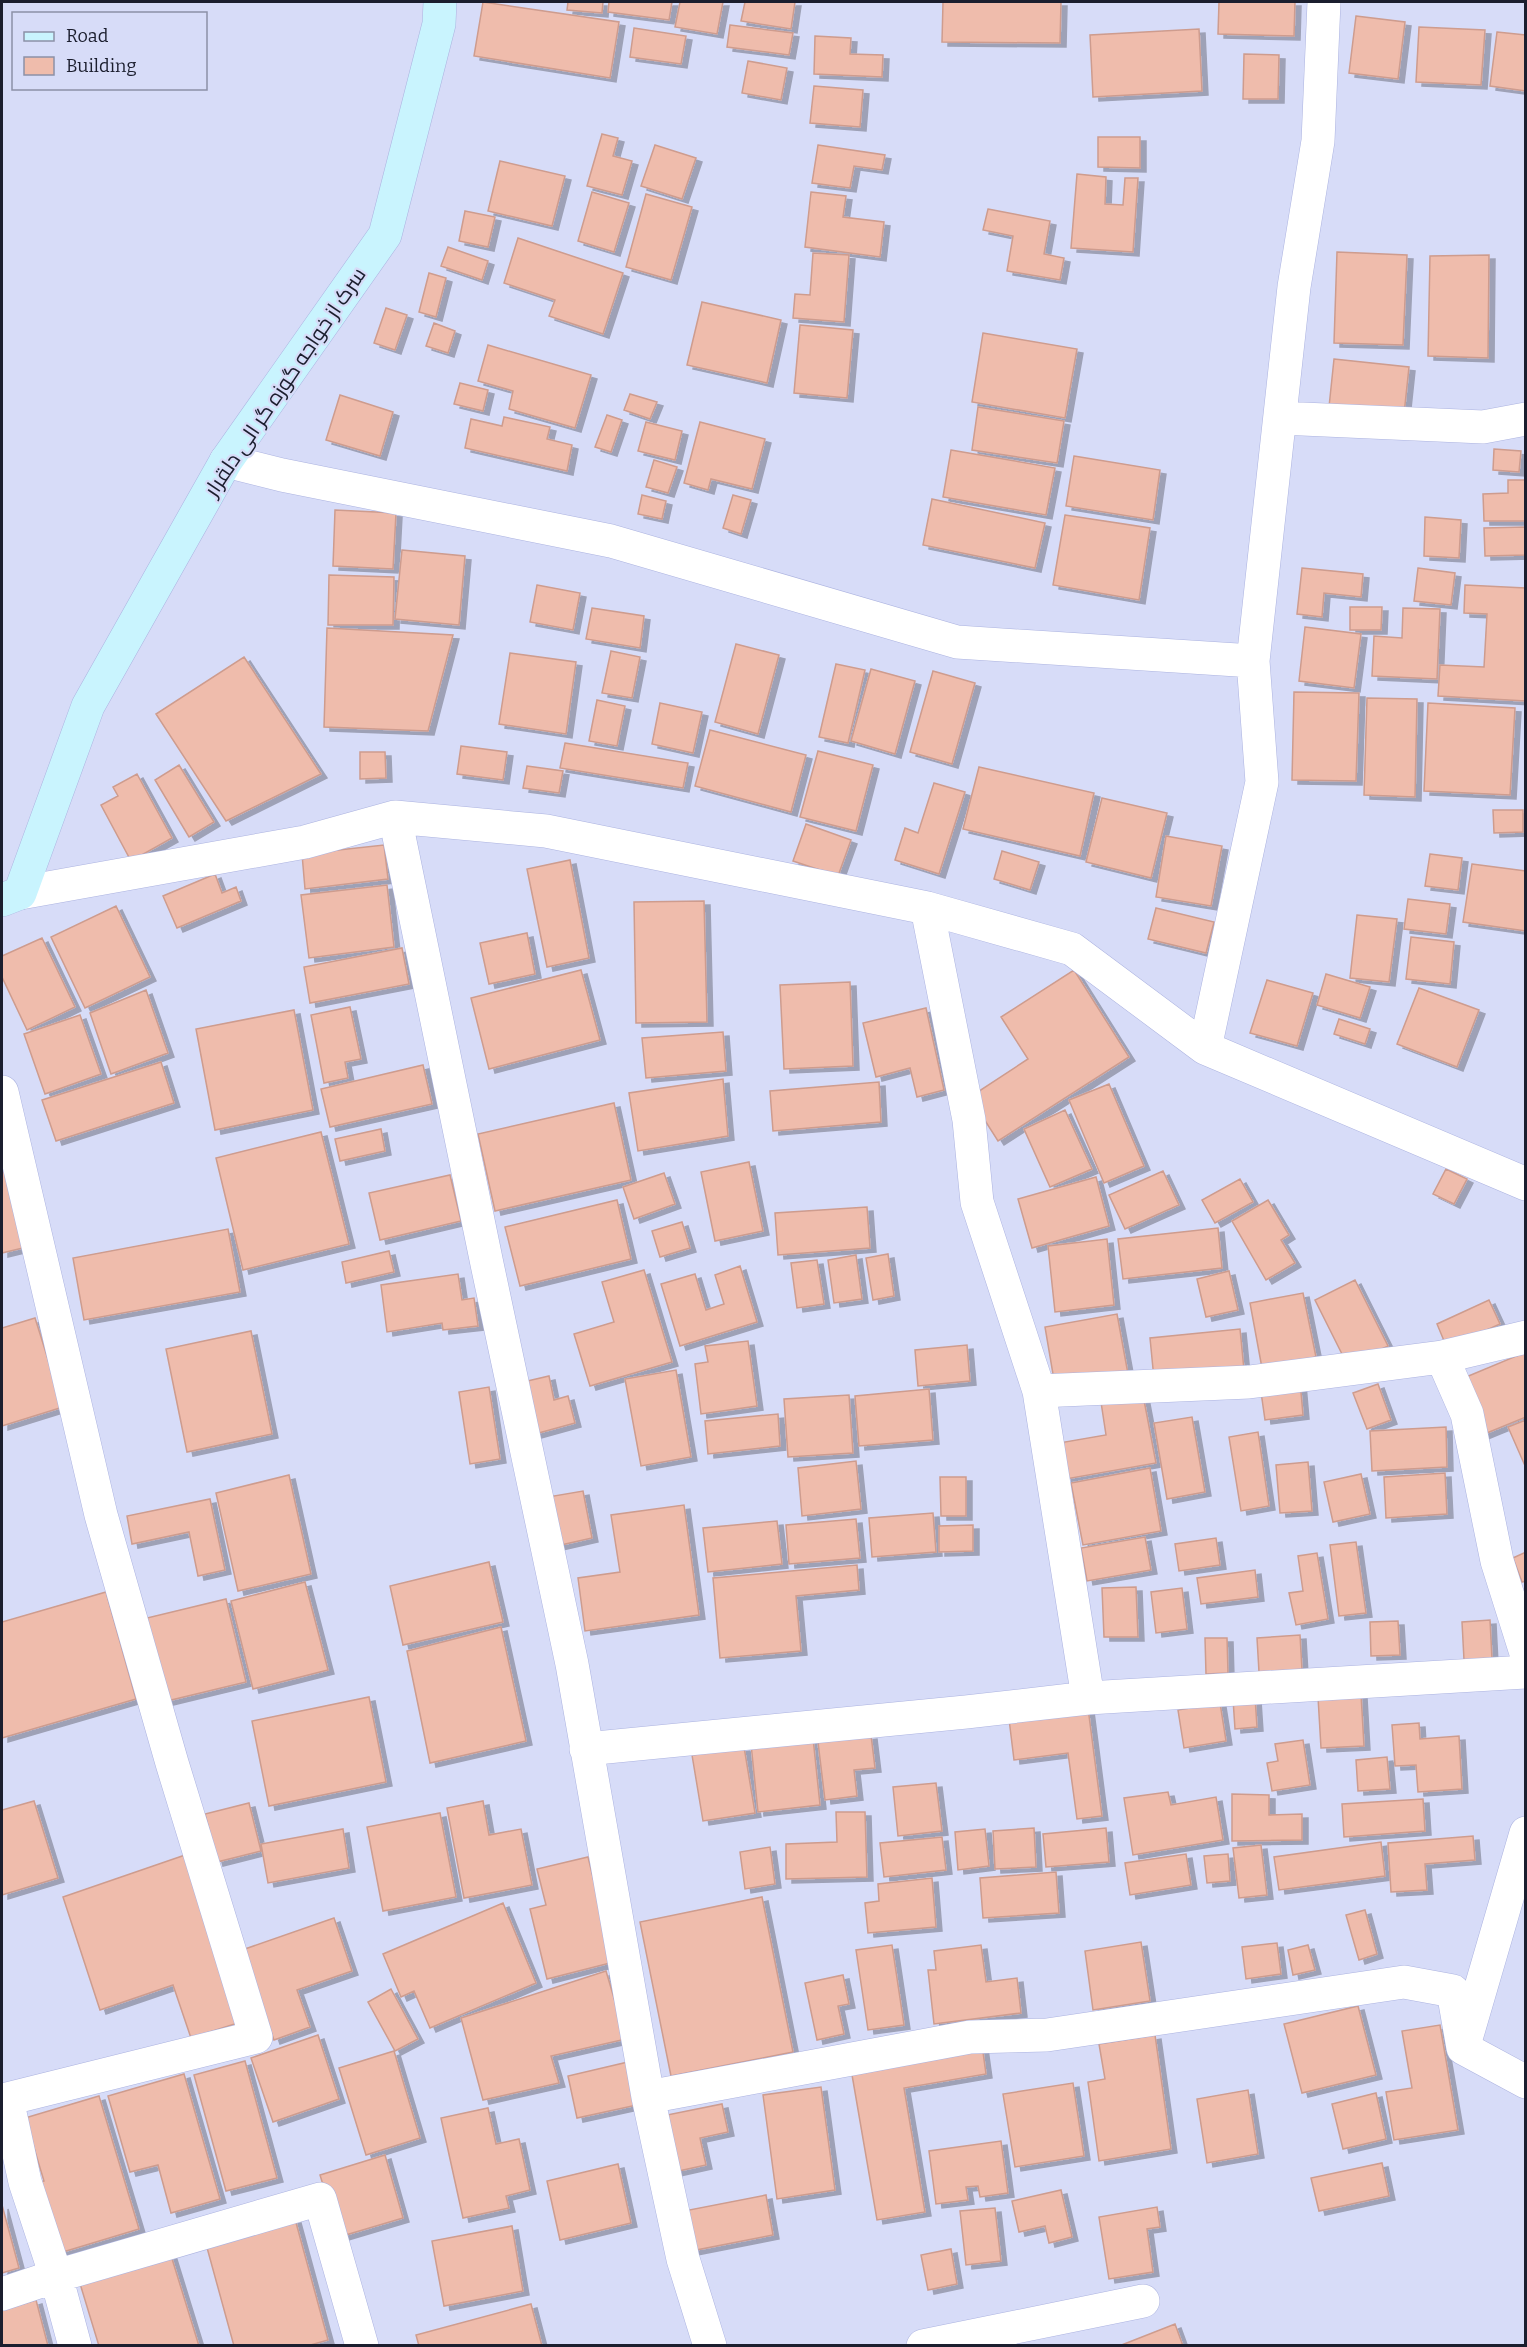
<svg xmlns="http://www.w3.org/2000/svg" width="1527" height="2347" viewBox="0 0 1527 2347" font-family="Bitter,Cairo,serif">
<defs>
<filter id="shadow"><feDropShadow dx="6" dy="4" stdDeviation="0" flood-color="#0004"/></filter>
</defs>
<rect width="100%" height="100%" fill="#d7dcf8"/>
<path fill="#efbcac" stroke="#ce9c8e" stroke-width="1.5" filter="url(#shadow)" d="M483 2 619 22 610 78 474 56Z
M568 2H603L602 13 567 10Z
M609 2H672L669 20 608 12Z
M680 2H723L717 34 675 27Z
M745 2H795L791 29 741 21Z
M943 2H1061L1060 43 942 42Z
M1219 2H1295L1294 36 1218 34Z
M1356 16 1405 22 1398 79 1349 73Z
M730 25 793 33 789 55 727 47Z
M1419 27 1485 30 1481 85 1416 82Z
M634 28 686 36 681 64 630 57Z
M1199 29 1202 91 1093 97 1090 35Z
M1497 32 1526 35V91L1490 86Z
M815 36 851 38 850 54 883 55 882 77 814 74Z
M1244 54 1279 55 1278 99H1243Z
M748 61 787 68 781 100 742 93Z
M814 86 863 90 860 127 810 123Z
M602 134 618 138 613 156 632 161 622 195 587 186Z
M1098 137H1140V168L1098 167Z
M655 145 696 158 682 199 641 186Z
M818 145 885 155 882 170 854 166 850 188 812 183Z
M500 161 565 176 552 226 488 211Z
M1077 174 1106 177 1105 204 1123 205 1125 178H1138L1133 252 1071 248Z
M592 192 629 203 614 252 578 241Z
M811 192 846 196 843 217 884 222 880 257 805 247Z
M646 194 692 207 671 280 626 267Z
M988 209 1050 221 1044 254 1064 258 1060 280 1007 271 1013 236 983 230Z
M465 211 495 217 488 247 459 241Z
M518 238 623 273 603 334 549 316 555 300 504 283Z
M448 247 488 261 482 280 441 266Z
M1337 252 1407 255 1403 345 1334 343Z
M813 253 849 255 844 322 793 318 795 294 810 295Z
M1489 255 1488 358 1428 356 1430 256Z
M429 273 446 278 436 317 419 312Z
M702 302 781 320 767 383 687 365Z
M386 308 407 315 395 350 374 343Z
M434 323 455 331 448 353 426 346Z
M800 325 853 330 847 398 794 393Z
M983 333 1077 349 1065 418 972 402Z
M488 345 591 375 575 428 509 409 513 391 478 381Z
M1334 359 1409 367 1404 414 1329 407Z
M460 383 488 390 483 411 454 404Z
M630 394 657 402 650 419 624 410Z
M340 395 393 412 380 456 326 440Z
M978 407 1064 421 1057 463 972 450Z
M607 415 622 420 611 452 595 447Z
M504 417 550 427 547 439 572 445 567 471 465 448 471 419 502 426Z
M646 422 682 431 675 460 638 451Z
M700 422 765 439 752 489 711 479 708 490 684 483Z
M1494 449 1521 451 1519 472 1493 470Z
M951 450 1055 468 1046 515 943 497Z
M1074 456 1160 470 1153 520 1066 506Z
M654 460 677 467 668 493 646 487Z
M1508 480H1526V521H1484L1483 494 1508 493Z
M642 495 666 501 662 519 638 514Z
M733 495 751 500 741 534 723 528Z
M932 499 1045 523 1035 568 923 545Z
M335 510 396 513 393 569 333 566Z
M1065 515 1150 528 1139 600 1053 585Z
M1425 517 1461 520 1459 558 1424 556Z
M1526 527V555L1485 556 1484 528Z
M402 550 465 556 459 625 395 619Z
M1302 568 1363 574 1361 597 1324 593 1322 617 1297 614Z
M1418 568 1455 573 1451 605 1414 601Z
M329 575 394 577 393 625H328Z
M537 585 580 593 573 630 530 622Z
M1465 585 1526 588V701L1438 696 1440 665 1484 667 1487 614 1464 613Z
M1350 607H1382L1381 630H1350Z
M592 608 644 616 640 648 586 639Z
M1403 608 1440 609 1437 679 1372 676 1374 636 1402 638Z
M1305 627 1361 634 1354 688 1299 681Z
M327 628 453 635 428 731 324 727Z
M736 644 779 655 758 734 715 722Z
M611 651 640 657 632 698 602 693Z
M510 653 576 662 566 734 499 724Z
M244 657 321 774 226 821 156 714Z
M836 664 865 670 848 743 819 737Z
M871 669 915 681 895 754 851 741Z
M933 671 975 683 952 764 910 752Z
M1294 692 1359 693 1356 781 1292 780Z
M1367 698 1417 699 1415 797 1364 795Z
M597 700 625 706 617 746 589 741Z
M660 703 702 712 693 753 652 744Z
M1428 703 1515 708 1510 795 1424 791Z
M710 730 806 755 791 812 695 786Z
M565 743 688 763 683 788 560 768Z
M461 746 507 752 503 780 457 774Z
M818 751 873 765 856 831 800 817Z
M360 752H385L386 778 360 779Z
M179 765 214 822 189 837 155 780Z
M527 766 563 771 559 793 523 788Z
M979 767 1094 793 1080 856 963 829Z
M137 774 172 838 131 861 101 805 118 796 113 787Z
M934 783 965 792 939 874 895 860 905 828 918 833Z
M1102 798 1167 813 1151 878 1086 862Z
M1493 810H1523V832L1494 833Z
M806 824 851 840 838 876 793 861Z
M1166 836 1222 846 1211 906 1156 897Z
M384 845 388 879 305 889 302 854Z
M1002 851 1039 862 1030 890 994 879Z
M1430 854 1462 858 1458 890 1425 886Z
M570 860 589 958 547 967 527 869Z
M1472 864 1526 871V931L1463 922Z
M215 874 222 893 236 887 241 901 177 928 163 896Z
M387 885 394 947 309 958 301 895Z
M1408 899 1450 904 1446 934 1404 929Z
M704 901 707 1022 636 1023 634 902Z
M116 906 150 977 85 1008 51 937Z
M1156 908 1214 922 1206 953 1148 939Z
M1357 915 1397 919 1389 982 1350 978Z
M527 933 535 974 489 984 480 943Z
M1411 937 1454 942 1450 984 1406 979Z
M42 938 75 1007 27 1030 2 977V956Z
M402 948 409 984 310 1003 304 967Z
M581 970 600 1040 489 1069 471 998Z
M1074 970 1129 1057 998 1141 970 1097 1028 1059 1001 1017Z
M1326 974 1370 987 1360 1018 1317 1005Z
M1267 980 1313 993 1297 1046 1250 1033Z
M850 982 853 1066 784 1069 780 985Z
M1419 988 1479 1010 1457 1067 1397 1044Z
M146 990 168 1053 111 1074 90 1013Z
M350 1007 361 1059 345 1062 348 1078 324 1083 311 1015Z
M926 1008 944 1090 917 1097 910 1068 876 1077 863 1023Z
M294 1010 313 1110 215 1130 196 1029Z
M80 1015 101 1074 45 1094 24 1034Z
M1339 1019 1370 1029 1365 1044 1334 1034Z
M723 1032 726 1071 646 1078 642 1038Z
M161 1062 174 1103 56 1141 42 1100Z
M423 1065 432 1104 330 1127 321 1089Z
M723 1079 728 1136 638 1151 629 1093Z
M879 1082 881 1122 773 1131 770 1091Z
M1109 1084 1144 1166 1104 1183 1069 1100Z
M614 1103 631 1180 495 1211 478 1134Z
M1065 1110 1092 1169 1050 1187 1024 1129Z
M381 1129 385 1151 340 1161 335 1139Z
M321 1132 349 1244 243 1270 216 1158Z
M2 1151 27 1247 2 1253Z
M749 1162 763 1231 715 1241 701 1172Z
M1446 1169 1467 1179 1454 1204 1433 1194Z
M1163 1171 1179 1205 1125 1229 1109 1195Z
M664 1173 675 1204 634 1219 623 1187Z
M450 1175 461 1221 380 1240 369 1193Z
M1096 1177 1109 1226 1032 1248 1018 1199Z
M1240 1179 1253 1202 1215 1223 1202 1200Z
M617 1200 631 1259 520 1286 505 1227Z
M1268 1200 1289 1235 1281 1240 1295 1263 1266 1280 1232 1221Z
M867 1207 870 1248 778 1255 775 1213Z
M682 1222 690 1248 660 1257 652 1231Z
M1218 1228 1222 1268 1123 1279 1118 1239Z
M228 1229 240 1292 84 1320 73 1258Z
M1107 1239 1114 1305 1055 1312 1048 1246Z
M389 1251 394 1272 346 1283 342 1262Z
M888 1254 894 1296 873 1300 866 1258Z
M856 1255 862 1299 834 1303 828 1260Z
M817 1260 824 1304 797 1308 791 1263Z
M740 1266 757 1322 680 1346 661 1284 695 1274 706 1310 724 1304 715 1275Z
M644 1270 672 1362 590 1386 574 1334 614 1322 602 1282Z
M1229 1271 1238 1310 1206 1317 1197 1279Z
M458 1274 462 1300 474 1298 478 1326 443 1330 442 1323 387 1332 381 1285Z
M1355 1280 1388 1346 1348 1366 1315 1300Z
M1303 1293 1316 1357 1262 1368 1250 1303Z
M1489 1300 1500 1324 1447 1348 1437 1324Z
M1117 1314 1128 1374 1055 1386 1045 1327Z
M35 1318 63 1407 2 1426V1328Z
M1240 1329 1244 1370 1154 1379 1150 1338Z
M251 1331 272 1434 187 1452 166 1349Z
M748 1341 757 1406 701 1414 695 1364 708 1362 705 1346Z
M967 1345 970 1381 918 1386 915 1350Z
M1526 1352V1417L1482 1435 1459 1380Z
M676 1370 691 1457 641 1466 625 1379Z
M549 1376 554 1400 568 1396 575 1423 535 1434 523 1382Z
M1300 1381 1303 1415 1265 1420 1260 1385Z
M1378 1384 1391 1420 1367 1429 1353 1393Z
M489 1387 500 1459 470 1464 459 1392Z
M929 1389 933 1440 859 1446 855 1396Z
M849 1395 853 1453 788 1457 784 1399Z
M1143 1395 1156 1463 1066 1479 1059 1443 1106 1435 1101 1402Z
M778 1414 780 1446 708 1454 705 1421Z
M1192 1417 1205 1492 1167 1499 1154 1423Z
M1526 1420V1468L1508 1427Z
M1446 1427 1447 1467 1372 1471 1370 1431Z
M1258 1432 1269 1506 1241 1511 1229 1437Z
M856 1461 861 1509 802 1516 798 1468Z
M1308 1462 1312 1511 1280 1513 1276 1465Z
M1150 1468 1161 1531 1083 1545 1071 1483Z
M1445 1473 1447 1514 1386 1518 1384 1477Z
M1361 1474 1370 1514 1333 1522 1324 1482Z
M289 1475 311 1574 238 1591 216 1493Z
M940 1477H966V1516H941Z
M583 1491 592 1538 552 1547 542 1498Z
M210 1499 225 1570 198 1576 189 1532 132 1544 127 1516Z
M684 1505 699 1615 585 1631 578 1578 620 1572 611 1515Z
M933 1513 936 1552 872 1557 869 1518Z
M856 1519 860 1558 789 1564 786 1525Z
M777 1521 782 1564 708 1572 703 1528Z
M973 1525V1551L939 1552V1526Z
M1145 1537 1151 1570 1087 1581 1081 1548Z
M1216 1538 1220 1565 1179 1571 1175 1544Z
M1356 1542 1366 1613 1339 1616 1330 1545Z
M1526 1552V1581L1522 1582 1513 1558Z
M1317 1553 1328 1619 1296 1625 1289 1593 1303 1591 1298 1556Z
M489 1562 503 1622 403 1645 390 1586Z
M857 1565 859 1590 796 1596 801 1651 720 1658 713 1578Z
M1255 1570 1258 1597 1201 1604 1197 1578Z
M305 1582 328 1670 253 1689 231 1601Z
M1136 1587 1138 1637H1104L1102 1588Z
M1182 1588 1187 1629 1156 1633 1151 1592Z
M106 1592 136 1699 2 1738V1622Z
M226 1599 246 1682 167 1701 147 1618Z
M1490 1620 1492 1659 1464 1660 1462 1622Z
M1398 1621 1400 1655 1371 1656 1370 1622Z
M501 1627 526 1741 430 1763 407 1651Z
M1300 1635 1302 1670 1259 1672 1257 1638Z
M1205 1638H1227L1228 1673 1206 1674Z
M1361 1694 1364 1746 1321 1748 1318 1697Z
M369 1697 386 1782 269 1806 252 1721Z
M1255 1697 1257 1727 1235 1729 1233 1699Z
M1220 1703 1226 1741 1184 1748 1178 1710Z
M1088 1708 1102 1816 1077 1819 1068 1753 1014 1760 1009 1719Z
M1419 1723 1420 1739 1459 1736 1462 1789 1418 1792 1416 1765 1395 1766 1392 1725Z
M871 1735 875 1768 854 1770 857 1796 825 1800 818 1742Z
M813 1738 820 1805 758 1812 751 1744Z
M1303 1740 1310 1785 1272 1791 1267 1763 1278 1761 1275 1744Z
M744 1747 755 1813 703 1821 692 1755Z
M1387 1757 1390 1789 1358 1791 1356 1760Z
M936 1783 942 1831 898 1836 893 1787Z
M1168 1792 1171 1805 1216 1797 1223 1840 1133 1855 1124 1798Z
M1232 1794 1269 1795V1815L1302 1814V1840L1232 1841Z
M1423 1799 1425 1831 1344 1837 1342 1804Z
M34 1801 58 1878 2 1895V1810Z
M483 1801 489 1835 521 1829 532 1885 464 1898 447 1808Z
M249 1803 261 1851 217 1862 205 1814Z
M836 1812H865L867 1877 786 1879V1844L837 1842Z
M440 1813 456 1897 383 1911 367 1827Z
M1034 1828 1036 1867 995 1869 993 1831Z
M1106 1828 1109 1862 1046 1867 1043 1834Z
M343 1829 349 1868 268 1883 261 1844Z
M985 1829 989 1866 958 1870 955 1832Z
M1473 1836 1475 1860 1425 1864 1427 1890 1391 1892 1388 1843Z
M942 1837 946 1870 884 1877 880 1843Z
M1381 1842 1385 1876 1279 1890 1274 1857Z
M1261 1845 1267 1895 1239 1898 1233 1848Z
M770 1847 775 1884 745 1889 740 1852Z
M188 1854 244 2021 191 2038 173 1985 100 2010 63 1897Z
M1186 1854 1191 1885 1130 1895 1125 1863Z
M1228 1854 1230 1881 1207 1883 1204 1856Z
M588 1857 614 1962 547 1979 530 1909 546 1905 537 1869Z
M1056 1872 1059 1913 983 1918 980 1878Z
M932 1878 936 1927 868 1933 865 1903 879 1901 878 1884Z
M762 1897 793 2052 671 2076 640 1922Z
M503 1903 536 1983 430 2028 414 1991 401 1997 383 1954Z
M1365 1910 1377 1954 1359 1960 1346 1915Z
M334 1918 352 1971 297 1990 310 2027 274 2040 242 1950Z
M1141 1942 1150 2001 1093 2010 1085 1951Z
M1277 1943 1281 1974 1246 1979 1242 1947Z
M892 1945 904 2025 868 2030 856 1950Z
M981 1945 986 1982 1017 1978 1021 2013 934 2024 928 1970H936L934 1951Z
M1308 1945 1315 1970 1293 1975 1288 1950Z
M606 1971 626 2039 551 2056 559 2083 483 2100 461 2018Z
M843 1975 849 2004 838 2006 844 2034 817 2040 805 1983Z
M391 1989 418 2039 395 2051 368 2002Z
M1358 2006 1376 2075 1302 2093 1284 2024Z
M1440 2025 1458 2130 1394 2140 1386 2092 1412 2088 1402 2031Z
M318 2035 339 2099 273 2122 251 2058Z
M1155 2035 1171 2149 1099 2161 1088 2082 1105 2079 1099 2044Z
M982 2045 986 2074 904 2088 925 2212 877 2220 851 2069Z
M394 2051 420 2138 366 2155 339 2068Z
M245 2061 277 2178 226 2191 194 2075Z
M628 2062 637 2105 577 2118 568 2076Z
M184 2074 220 2199 171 2213 158 2165 130 2172 108 2096Z
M1073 2083 1084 2156 1015 2167 1003 2094Z
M821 2087 835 2190 777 2199 763 2095Z
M1248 2090 1258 2154 1207 2163 1197 2099Z
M1376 2093 1386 2139 1343 2149 1332 2104Z
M99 2096 139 2229 53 2255 32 2185 44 2181 25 2118Z
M722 2104 728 2132 700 2138 706 2165 674 2172 662 2116Z
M488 2108 496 2144 519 2139 530 2190 506 2196 509 2208 463 2218 441 2118Z
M1001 2141 1008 2193 980 2197 978 2186 966 2187 968 2200 936 2204 929 2151Z
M385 2155 403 2218 339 2237 320 2175Z
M1382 2163 1389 2196 1319 2211 1311 2178Z
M618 2164 631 2223 560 2240 547 2181Z
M1061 2190 1072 2237 1049 2243 1045 2226 1019 2232 1012 2201Z
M766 2195 773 2235 691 2251 684 2211Z
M2 2205 19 2268 2 2273Z
M1157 2207 1160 2227 1147 2229 1153 2272 1109 2279 1099 2217Z
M995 2208 1001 2261 966 2265 960 2211Z
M295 2219 328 2340 307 2346H234L206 2244Z
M512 2226 523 2291 444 2306 432 2241Z
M169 2249 199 2346H99L78 2277Z
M951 2249 957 2284 928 2290 921 2255Z
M36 2300 48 2346H2V2310Z
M531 2304 542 2346H419L416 2335Z
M1175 2324 1183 2346H1119Z"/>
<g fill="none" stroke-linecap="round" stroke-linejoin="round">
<defs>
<path id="street" d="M1280 418 1483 427 1526 419
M226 461 282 475 611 541 957 642 1253 661 1262 782 1205 1048
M1253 661 1294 287 1318 141 1324 2
M395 817 487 1264 572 1664 648 2097 683 2259 710 2346
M20 893 305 842 395 817 546 831 927 908 1072 949 1205 1048 1526 1184
M927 908 969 1120 977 1202 1039 1391 1088 1698
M2 1092 101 1515 172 1763 256 2037 7 2099 25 2182 56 2276 75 2346
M1442 1357 1467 1414 1497 1561 1526 1653
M1039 1391 1249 1382 1442 1357 1526 1337
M586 1749 966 1712 1088 1698 1526 1672
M1465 2042 1526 1833
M648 2097 970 2037 1047 2035 1404 1982 1453 1991 1463 2048 1526 2082
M2 2294 56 2276 320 2199 362 2346
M923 2346 1143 2301"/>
<path id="secondary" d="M2 900 20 893 88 706 226 461 385 235 439 24 440 2"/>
</defs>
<use href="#street" stroke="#acb3e0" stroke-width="34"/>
<use href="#secondary" stroke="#acb3e0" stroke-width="34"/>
<use href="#street" stroke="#fff" stroke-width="33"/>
<use href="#secondary" stroke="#c9f4fe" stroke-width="33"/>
</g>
<g text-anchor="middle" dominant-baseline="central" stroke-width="4.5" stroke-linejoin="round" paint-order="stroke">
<g font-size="21" fill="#1b1e2e" stroke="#d7dcf8">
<text transform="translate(285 382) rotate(-56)">سرک از خواجه گوزه گر الی دلقرار</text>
</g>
</g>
<rect width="1527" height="2347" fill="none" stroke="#1b1e2e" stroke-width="6"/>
<rect x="12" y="12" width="195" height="78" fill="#d7dcf8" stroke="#8c90a7" stroke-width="1.5"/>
<rect x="24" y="32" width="30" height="9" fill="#c9f4fe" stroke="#8c90a7" stroke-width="1.5"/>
<text x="66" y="42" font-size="18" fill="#1b1e2e">Road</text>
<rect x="24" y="57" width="30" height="18" fill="#efbcac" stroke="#8c90a7" stroke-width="1.5"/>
<text x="66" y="72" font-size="18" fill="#1b1e2e">Building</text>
</svg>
